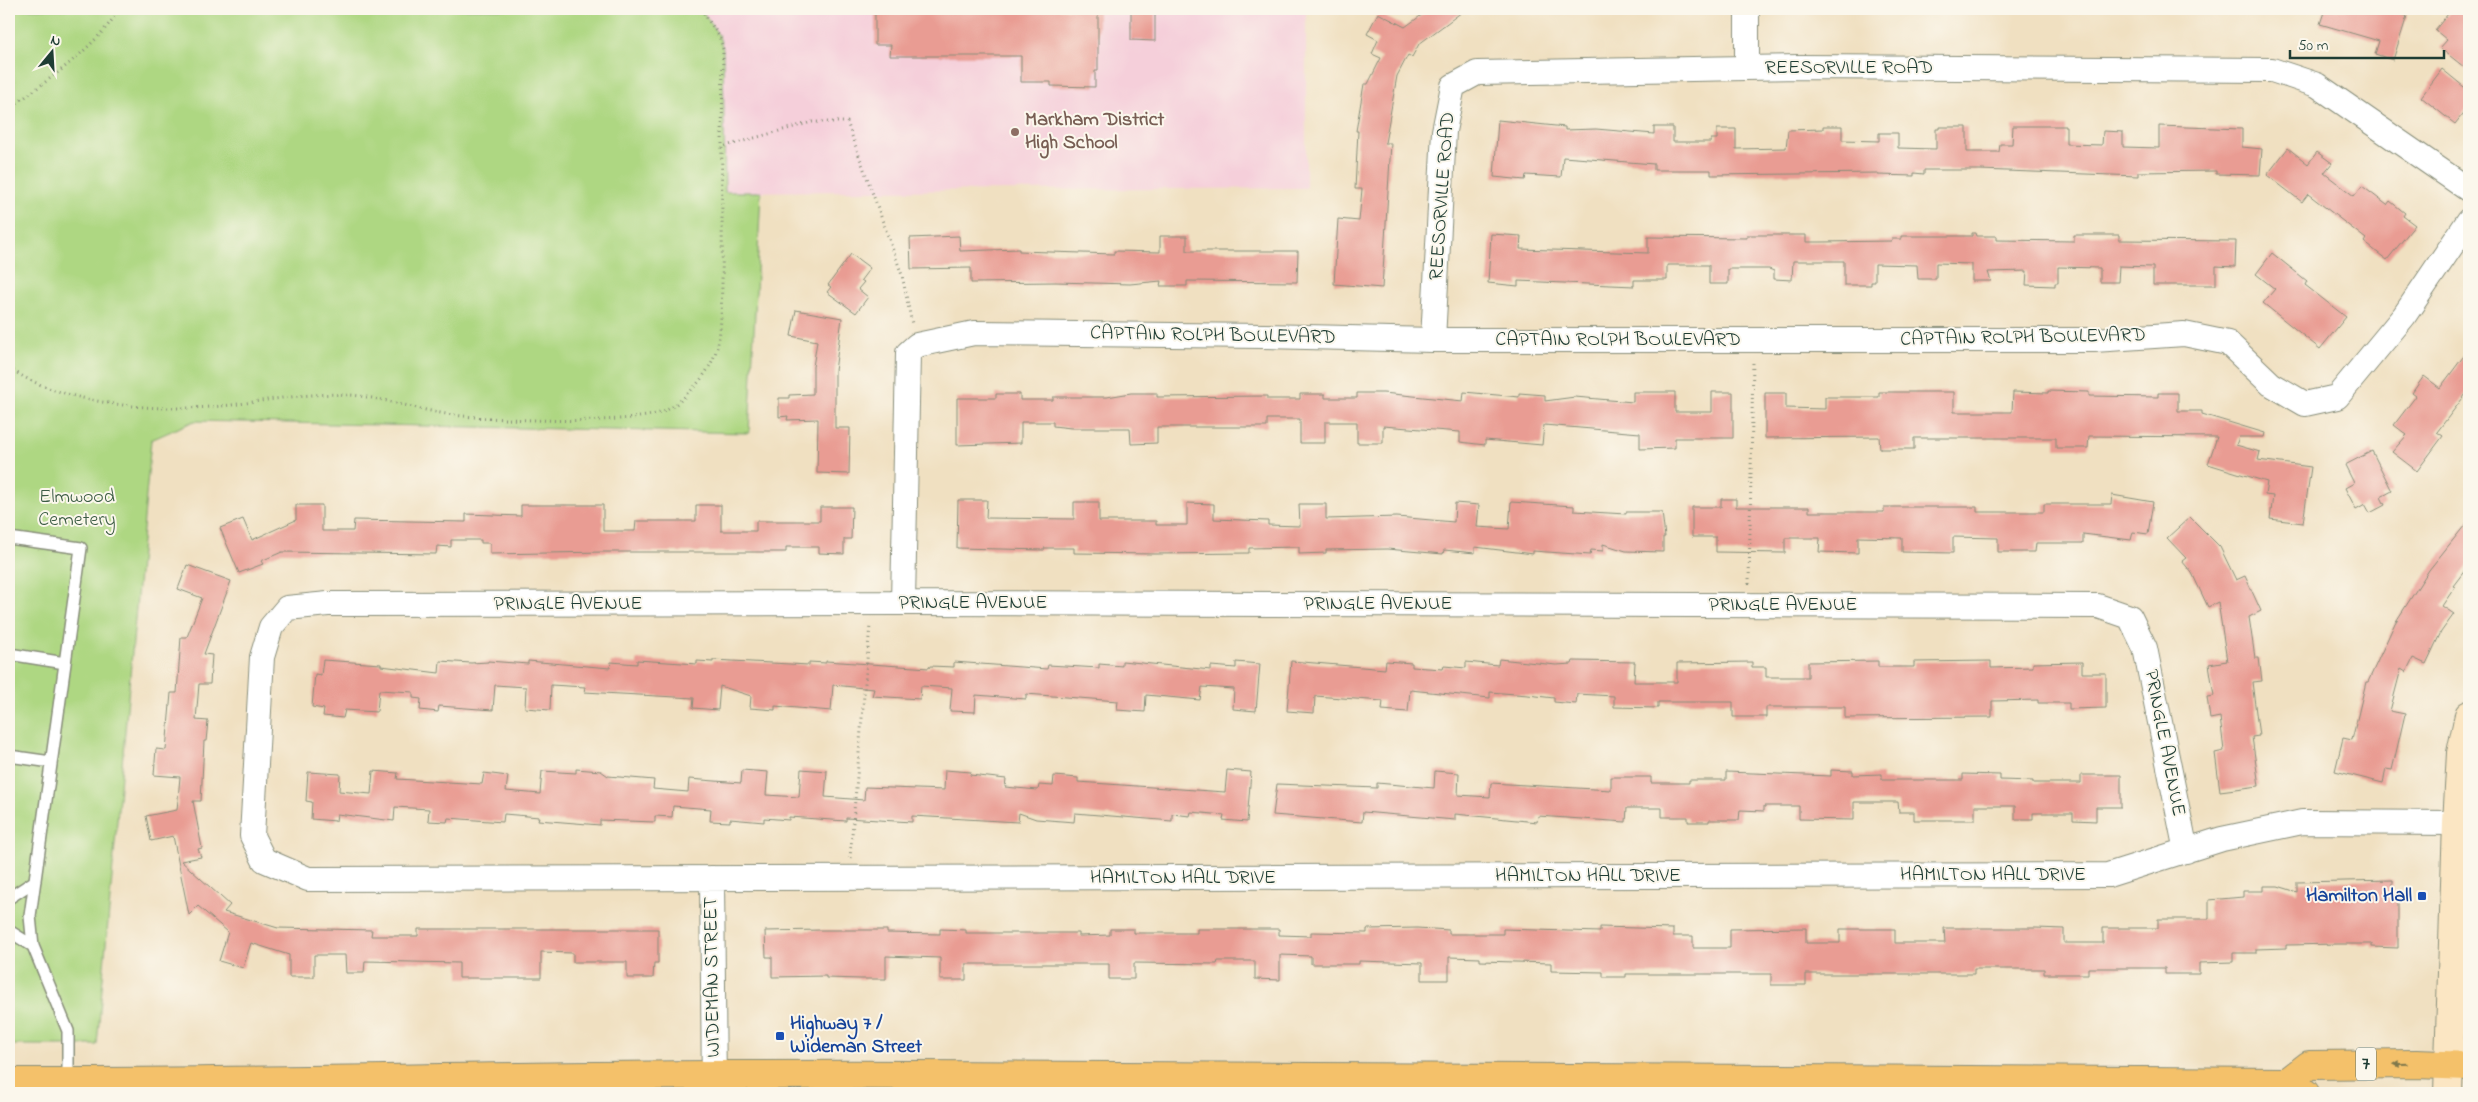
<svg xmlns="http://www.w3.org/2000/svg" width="2478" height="1102" viewBox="0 0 2478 1102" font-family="'Indie Flower',sans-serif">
<rect width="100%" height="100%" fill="#fbf7ec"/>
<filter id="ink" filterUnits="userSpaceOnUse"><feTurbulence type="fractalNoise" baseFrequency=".02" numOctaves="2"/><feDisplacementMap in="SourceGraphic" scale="10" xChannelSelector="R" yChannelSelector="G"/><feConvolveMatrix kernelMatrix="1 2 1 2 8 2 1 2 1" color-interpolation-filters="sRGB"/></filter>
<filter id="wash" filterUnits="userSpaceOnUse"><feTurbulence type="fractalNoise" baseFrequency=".0096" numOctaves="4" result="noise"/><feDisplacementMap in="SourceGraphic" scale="20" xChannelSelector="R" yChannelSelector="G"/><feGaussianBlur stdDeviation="1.12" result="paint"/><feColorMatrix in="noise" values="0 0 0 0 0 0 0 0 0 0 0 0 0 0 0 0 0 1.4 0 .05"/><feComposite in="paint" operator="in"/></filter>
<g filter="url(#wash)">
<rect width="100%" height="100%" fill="#f0e0c1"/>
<path fill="#f5cfda" d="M701 9H1306V188L725 192 723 49 719 36Z"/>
<path fill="#aed782" stroke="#668a5b" d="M9 9H701L719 36 723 49 725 192H761L749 433 194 421 151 440 97 1045H9Z"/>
<g id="blocks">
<path fill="#e99c93" d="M875 9H1098V71H1095V87L1051 86V82H1021V56H890L891 45H875Z
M1131 9H1155V41L1131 40Z
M1430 9H1466L1419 44 1412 57 1408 55 1397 76 1385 143H1391L1382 288 1334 284 1338 219 1359 221 1362 189H1355L1358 131H1356L1364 84H1368L1381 58 1372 54 1378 40 1367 34 1378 13 1405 27Z
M2325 9H2384L2407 16 2393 60 2375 54 2379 41 2320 24Z
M2452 9H2469V71L2440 48 2447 40 2435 30Z
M2442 69 2469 91V106L2455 124 2421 97Z
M1498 120 1565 127V130L1596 129 1654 134V127H1673V142H1711V139H1717V129H1736V149L1786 148 1788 130 1823 129V126H1842V140L1879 141V133H1898V148L1936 149V129H1939V127H1967V152H1999L2000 144H2012L2013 126H2066V144L2102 145 2103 131 2123 132V147L2159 148V126L2242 129V147L2262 149 2260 175 2216 174V171L2138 172V176L1980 170H1924V174L1914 173V176L1878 175V173L1711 175V170H1654V164L1563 157 1561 177 1526 175 1525 180 1494 177Z
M2288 148 2308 164 2317 152 2332 163 2324 173 2354 196 2362 186 2387 205 2390 201 2405 213 2403 216 2415 225 2387 260 2364 242 2366 239 2308 194 2302 202 2267 175Z
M1972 233H1975L1976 236H1997V240L2074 241V235H2119V240L2236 241 2235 267 2216 266V285H2153V267L2119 266 2118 282H2100V268L2058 267V283H2055V286L2026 285 2027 271 1988 272 1991 281H1972V264L1936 263V279H1918L1917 265 1875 264V282H1871V285H1844V261H1793L1792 280 1774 279V271L1769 269H1728V284H1709V265H1667V280H1634V286L1518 281V286L1488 283 1491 234 1521 236 1520 249 1648 253V237L1747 238V235H1806V242H1821L1892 241V239H1901V236H1972Z
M959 236 960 251 1019 249V251L1114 254V251L1160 252V236H1187V251H1298L1297 282 1187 281V286H1160L1161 281 1130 284 1056 282 971 283V268L911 269 910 238Z
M2272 253 2307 281 2305 285 2346 317 2320 349 2263 303 2275 289 2256 274Z
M851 254 870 268 861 280 864 282 858 289 868 297 856 313 827 292 831 287 828 285Z
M796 310 842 318 835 371V428H850L849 474 817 473 818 419 787 420 788 416 779 417V398H789V395L813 394V367L817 341 791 336Z
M2469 349V390L2437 432 2443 436 2417 471 2392 452 2407 435 2394 425 2416 396 2412 393 2424 376 2440 388Z
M2048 391 2089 392V396L2158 397V393H2178V411H2202V414L2265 433 2264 437H2239L2236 445 2260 452 2258 460 2311 467 2303 523 2270 519 2273 496 2265 495 2267 482 2208 464 2217 437 2089 436 2088 448H2056V438H1914V449H1880L1879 437 1765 438V393H1786V408L1825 409V397H1879V392H1954V412H2012L2013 392 2048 393Z
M1464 392 1519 397V393L1545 395V401L1575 397 1633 402V392H1675V412H1712V392H1733V438H1675V448L1640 449V433L1544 425 1542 445 1485 440V445L1460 442V432L1383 426V443H1357V422H1325V443H1300V419H1267V427H1157V443L1131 444 1130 428H1071L1053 426V422H1021V443L957 445V398H996V394H1020V400H1053V397H1107L1131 393H1157V397L1267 396V399H1300V394H1325V398H1357V393H1383L1463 401Z
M2372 451 2392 491 2381 497 2385 505 2370 513 2365 504 2356 509 2345 488 2354 483 2345 465Z
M2112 495 2153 502 2148 534 2133 532 2131 540 2083 534V543H2036L2035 552H1998V538L1953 537V553L1902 552V538L1858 537V553L1819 552 1820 538H1785V553L1716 552V537H1692V507H1721V499H1736V507H1809V512H1884V507H1977V512H2044V504H2111Z
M958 500H987L986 518 1074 519V502H1099V521H1156V525H1187V503L1214 504V519L1268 521V525L1300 526 1299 504H1326V519L1397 517 1454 522 1455 503 1479 505 1477 527 1509 529 1511 502 1574 506V511L1626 514V512H1662L1665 537H1663V552L1626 551 1603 544V551L1591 550 1590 555 1533 551V554L1475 547V553L1444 550 1443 554 1387 549 1326 550V553L1299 554V547L1249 548V553L1156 554 1074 553V548H1044V550L957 548Z
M296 505H322V531H353L354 520 466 522V514L521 516V505H603V531H635L636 521H696V505H721V531H756V521H820V507H852L851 539H844V554L819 553V547H786V552H604L490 554V543H481V540H451V547L437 546 436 554 282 552 261 561 263 564 239 573 220 528 243 519 252 540 296 520Z
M2190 517 2220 547 2236 580 2245 576 2261 611 2249 617 2255 658H2259L2262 681 2252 682 2259 736 2252 737 2259 786 2220 791 2215 753 2224 751 2220 717 2210 719 2207 697 2214 696 2209 664 2227 661 2218 602 2208 607 2192 573 2182 561 2186 558 2167 538Z
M2469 520V565L2453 586 2455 587 2442 606 2454 614 2441 632 2426 664 2413 658 2406 672 2401 669 2390 711 2405 714 2392 770 2386 769 2383 783 2335 771 2343 738 2352 740 2366 682H2368L2395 623 2429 570Z
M187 565 231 581 204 654 212 655 210 684H199L196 720 208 721 206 741H204L201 801H193L202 848 198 849 201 857 181 861 230 905 224 912 278 928 372 930 371 936H418V929H658V963H654L653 978H627V962H573V953L541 952V978H459V963L365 961 364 973H346L345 955H314V977H289V955L251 943 243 968 219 961 228 932 198 906 189 915 173 836 151 841 146 816 177 810 180 777 154 775 156 749 166 750 171 693H177L181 637H187L202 598 178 589Z
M1499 659 1556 665 1572 664 1573 661 1635 662 1634 682H1677V663L1752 662V667H1766V677H1808V662L1878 661V667H1914V662L1991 661V668L2033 667V663L2082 662V673H2106V708L2069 709V703H2038V700L1992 701V717L1845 718V707H1766V717H1733V702H1658V708L1614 707V696L1577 694 1576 704 1554 702V698L1528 695 1490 692V698L1410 690 1408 712 1382 710 1383 701 1315 696 1314 713 1287 711 1291 661 1385 669 1386 661 1412 663V667L1443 669 1444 666 1466 668V662L1498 665Z
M323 660 381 664V666L439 673 440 661 471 663 488 662V661L528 664V661L610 668 611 662 637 664V660L697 664V661L713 662V660L809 665V662L826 663V661L929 668 930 666 954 667V662L1047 669 1048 665 1099 668V664L1122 666V661L1211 670V666L1236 668V662L1260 664 1256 711 1233 709 1234 689 1202 687 1200 700 1146 695 1145 712 1117 710 1118 701 1026 694V699L976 695 975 712 950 711 952 688 921 686 920 699 872 696 874 689 833 685 831 711 775 706V710L750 708 751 696 720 686 718 710 693 708 694 698 584 692 585 687 551 685 550 710 525 708 526 687 495 685 493 710 439 706 438 712 420 710 421 699 413 698V692L379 690 377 712 345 710 343 718 323 716 324 709 312 707 315 674 321 675Z
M576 769 601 771 608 776 654 780 653 789 688 792 689 779 741 783 742 770 768 772 766 795 799 797 801 769 827 771 825 797 864 800 865 787 944 790 945 770 971 772 970 775 1006 779 1005 787 1038 790 1039 785 1053 786 1054 776 1078 778V782L1225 792 1227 770 1251 772 1247 822 1223 820 1224 815 1191 812 1190 816 1172 814V821L1075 813 1074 822 1036 819 1019 813 1018 822 912 816V822L846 818V821L789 817V820L764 818V822L730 819V822L710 821 711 809 673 806 672 817 655 816V822L600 820V825L538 820 539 817 504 814 503 822 448 818 447 822 428 821 429 809 395 807 394 821 337 814 336 821 311 819 312 802 306 801 308 772 340 774 339 791 371 794 373 771 398 773 397 779 482 784 484 773 508 776 506 791 540 794 542 771 576 773Z
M1831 770 1853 771V775L1882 774V780H1963V774L2000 775V780L2033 781V783H2081V775H2121V807H2096V821L2073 820V813H2033V819H2015V806H1975V820H1914V812H1899L1898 802H1854V820L1799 819V806H1764V811L1740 810 1739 820H1709V822H1688V817H1662V808H1627L1626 822 1538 816 1537 822 1455 814V820L1363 812 1362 822 1273 815 1277 784 1377 788V783L1434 788 1435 771 1459 773 1458 795 1490 797 1491 783 1611 790V777H1651V783H1689V780H1726V772L1831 776Z
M2393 880V900H2398V948L2372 947V944H2338L2286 945V948L2256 949V953H2233V962L2199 963V974H2165V968H2088V974H2044V969H1974V974H1806V985H1771V974H1626V977H1603V972L1551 971V963L1480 961V958L1449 957V980H1422V963L1359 961V964H1311V956L1280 955V980L1255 979V961H1218L1217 964 1134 963V979H1109V964H966V980H940V958L886 956V979H861L826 978V976L772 977V957H766L765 931 822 930H887V933L940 934V929L966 930V933H1079V936L1110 935V929H1134V933H1197V929H1279V935L1311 936V932L1367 933V929L1417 928 1449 930V934H1503V929L1600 932V927L1673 929V936H1693V948H1730V929L1806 928V943H1840V929H1895V943H1945L1944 928H2036L2064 929V943H2103V928H2158V919H2209V900L2243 897V891H2263V886H2278L2297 892V882Z"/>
</g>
</g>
<g filter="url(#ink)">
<use href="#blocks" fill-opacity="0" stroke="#888e7a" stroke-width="1"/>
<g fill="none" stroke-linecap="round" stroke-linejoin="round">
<defs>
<path id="lane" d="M9 538 81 548 30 916 33 946 68 1031V1082
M9 654 65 663
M9 756 51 762
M9 898 35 881
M9 931 33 946"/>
<path id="street" d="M1747 68V9
M1433 340 1444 131 1453 86 1477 73 1800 67 2272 70 2317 85 2469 190
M903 603 908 353 917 345 974 333 1263 336 1433 340H2094L2184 334 2228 343 2271 384 2305 404 2337 397 2404 316 2469 220
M2186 851 2145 648 2130 617 2098 606 903 603 328 604 287 608 271 627 262 657 252 836 264 860 308 879 2108 875 2222 839 2302 822 2457 823
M712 878 714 1093"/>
<path id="secondary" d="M2448 1093 2457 823 2461 753 2469 715"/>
<path id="primary" d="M9 1082C245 1083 482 1076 718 1075 1241 1074 1764 1079 2287 1082L2305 1093
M2287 1082 2309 1065 2416 1064 2469 1066"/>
</defs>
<use href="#lane" stroke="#888e7a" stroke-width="14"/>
<use href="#street" stroke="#888e7a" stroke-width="26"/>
<use href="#secondary" stroke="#888e7a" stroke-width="30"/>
<use href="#primary" stroke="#888e7a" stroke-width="30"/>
<path stroke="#888e7a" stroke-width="3" stroke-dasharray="1 4" stroke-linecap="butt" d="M701 9 719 36 723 49 722 147
M9 109C50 78 91 52 120 9
M9 368C67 407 163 413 231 405 271 400 310 392 350 395 388 398 425 413 463 416 500 420 639 426 667 410 678 404 688 394 696 385 706 374 716 357 718 343 722 324 721 305 722 286 723 239 721 193 722 147L812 122H847L902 275 912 324
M1749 584 1753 360
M850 858 870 625"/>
<use href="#lane" stroke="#fff" stroke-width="11"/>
<use href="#street" stroke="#fff" stroke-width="24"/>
<use href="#secondary" stroke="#fbe6c3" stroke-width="28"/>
<use href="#primary" stroke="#f4c16a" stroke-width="28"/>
</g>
<defs><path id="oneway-solid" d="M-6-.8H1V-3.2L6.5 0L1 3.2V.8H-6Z" transform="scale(1.25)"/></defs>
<use fill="#7f784c" href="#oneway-solid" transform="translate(2401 1064) rotate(179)"/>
</g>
<circle fill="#8d6e63" stroke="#fbf7ec" stroke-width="2" cx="1015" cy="132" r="5"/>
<g fill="#1a4fb4" stroke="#fbf7ec" stroke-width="2">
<rect x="2417" y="891" width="10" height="10" rx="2.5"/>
<rect x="775" y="1031" width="10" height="10" rx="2.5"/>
</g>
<g text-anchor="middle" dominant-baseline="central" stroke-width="4" stroke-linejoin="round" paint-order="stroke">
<rect fill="#fbf7ec" stroke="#61756b" stroke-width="1" x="2356" y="1047.5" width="20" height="33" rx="4"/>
<g font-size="19" font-weight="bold" fill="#1f3d34">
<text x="2366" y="1064">7</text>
</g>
<g font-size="20" fill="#1f3d34" stroke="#fbf7ec">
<text x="1849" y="68">REESORVILLE ROAD</text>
<text transform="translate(1443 196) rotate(-86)">REESORVILLE ROAD</text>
<text transform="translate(1213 336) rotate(1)">CAPTAIN ROLPH BOULEVARD</text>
<text transform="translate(2023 338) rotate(-1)">CAPTAIN ROLPH BOULEVARD</text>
<text x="1618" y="340">CAPTAIN ROLPH BOULEVARD</text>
<text x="973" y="603">PRINGLE AVENUE</text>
<text x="568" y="604">PRINGLE AVENUE</text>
<text x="1378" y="604">PRINGLE AVENUE</text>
<text x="1783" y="605">PRINGLE AVENUE</text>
<text transform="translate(2164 743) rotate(79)">PRINGLE AVENUE</text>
<text x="1993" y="875">HAMILTON HALL DRIVE</text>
<text x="1588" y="876">HAMILTON HALL DRIVE</text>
<text x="1183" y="878">HAMILTON HALL DRIVE</text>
<text transform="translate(713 977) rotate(-91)">WIDEMAN STREET</text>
</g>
<g font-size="20" font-weight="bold" fill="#785e54" stroke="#fbf7ec" text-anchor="start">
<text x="1025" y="120">Markham District<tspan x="1025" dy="23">High School</tspan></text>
</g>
<g font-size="20" fill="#3c5c44" stroke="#fbf7ec">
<text x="77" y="497">Elmwood<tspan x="77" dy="23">Cemetery</tspan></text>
</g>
<g font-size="20" font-weight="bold" fill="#164399" stroke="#fbf7ec" text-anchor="end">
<text x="2412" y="896">Hamilton Hall</text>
<text x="790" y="1024" text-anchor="start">Highway 7 /<tspan x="790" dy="23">Wideman Street</tspan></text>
</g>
</g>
<rect width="2478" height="1102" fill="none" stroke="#fbf7ec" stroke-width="30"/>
<g transform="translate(52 52) rotate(18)" stroke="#fbf7ec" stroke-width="4" paint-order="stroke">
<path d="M0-4L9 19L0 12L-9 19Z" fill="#1f3d34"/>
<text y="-8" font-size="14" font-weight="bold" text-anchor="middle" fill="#1f3d34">N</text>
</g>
<path d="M2290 50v8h154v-8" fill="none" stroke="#1f3d34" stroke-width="2.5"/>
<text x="2298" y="50" font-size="15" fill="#1f3d34" stroke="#fbf7ec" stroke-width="4" paint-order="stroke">50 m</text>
</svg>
